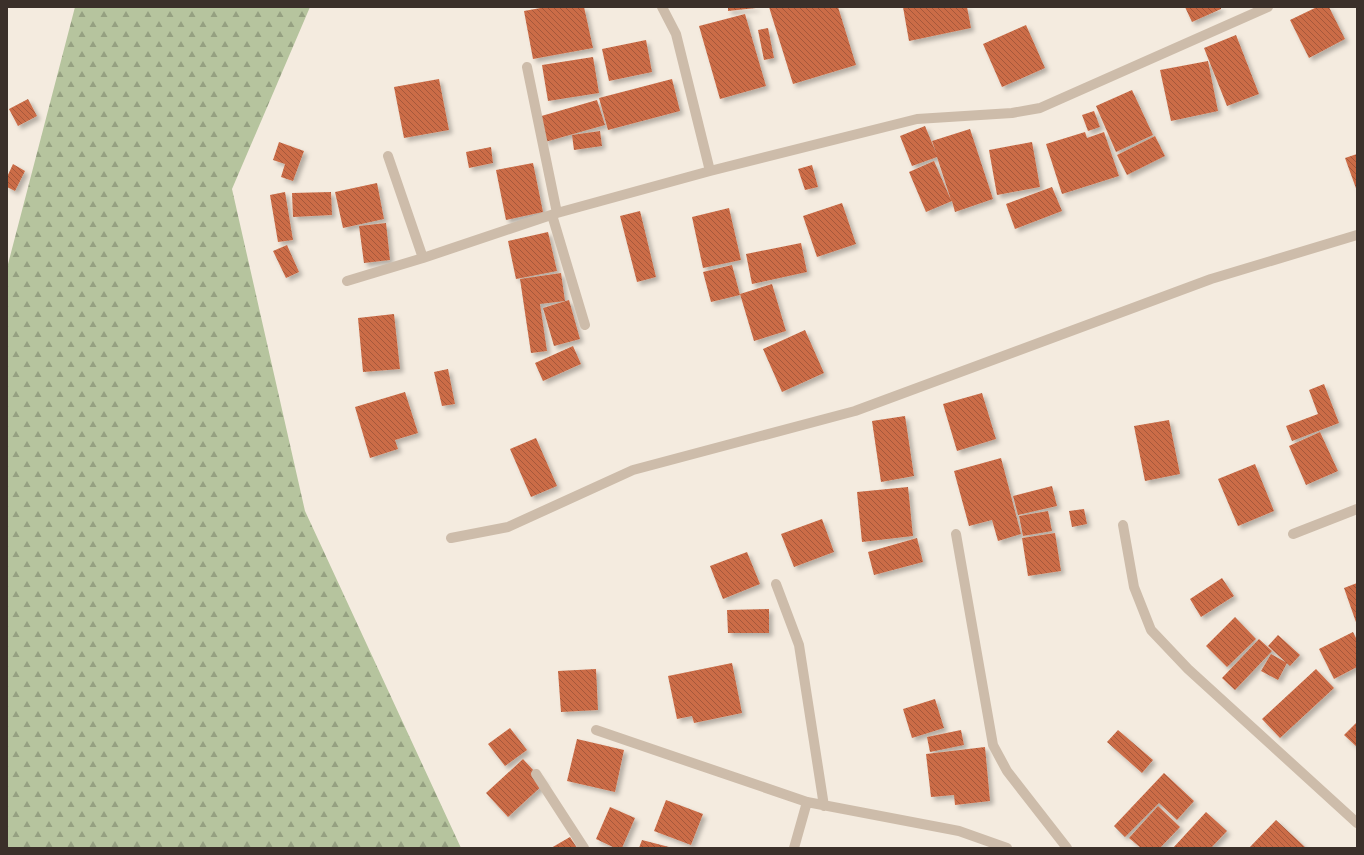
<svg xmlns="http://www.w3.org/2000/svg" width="1364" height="855" viewBox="0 0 1364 855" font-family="'Golos Text',sans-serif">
<defs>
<pattern id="forest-firs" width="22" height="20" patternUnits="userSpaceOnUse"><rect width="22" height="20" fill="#b6c49e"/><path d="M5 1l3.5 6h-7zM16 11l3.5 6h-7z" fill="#95a081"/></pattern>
<pattern id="building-back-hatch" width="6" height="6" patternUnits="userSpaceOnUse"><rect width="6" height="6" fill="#cb6c47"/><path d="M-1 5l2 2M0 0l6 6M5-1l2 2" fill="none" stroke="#a6593b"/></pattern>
<filter id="shadow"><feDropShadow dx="3.5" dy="3.5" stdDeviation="2" flood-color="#0004"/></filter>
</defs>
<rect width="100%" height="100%" fill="#f4ebdf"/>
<path fill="url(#forest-firs)" d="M75 7H310L232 189 305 511 461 848H7V268Z"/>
<path fill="url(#building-back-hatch)" filter="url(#shadow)" d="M546 7H584L593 48 533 59 524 11Z
M728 7H756V8L728 11Z
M769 7H838L856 65 793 84Z
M903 7H967L971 28 909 41Z
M1185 7H1221V9L1192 22Z
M1317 7H1329L1345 39 1309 58 1290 20Z
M745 14 766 86 720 99 699 26Z
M1026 25 1045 68 1002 87 983 44Z
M768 28 774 58 764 60 758 30Z
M1236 35 1259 94 1227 106 1204 48Z
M646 40 652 72 609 81 602 49Z
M593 57 599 93 548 101 542 65Z
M1208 61 1218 111 1171 121 1160 70Z
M439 79 449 130 404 138 394 87Z
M672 79 680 111 608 130 599 98Z
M1132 90 1153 135 1116 152 1096 106Z
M28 99 37 116 18 126 9 109Z
M597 100 605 125 545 142 538 117Z
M1094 111 1100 127 1088 131 1082 115Z
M925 126 937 155 932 141 970 129 993 199 955 212 952 201 926 212 909 172 934 161 951 200 937 157 912 166 900 136Z
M600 131 602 146 574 150 572 135Z
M1085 132 1087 138 1104 132 1119 176 1062 194 1046 144Z
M1155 136 1165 156 1127 175 1117 155Z
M279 142 304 151 293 181 281 177 285 164 273 160Z
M1032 142 1040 187 997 195 989 150Z
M491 147 493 163 469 168 466 152Z
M1357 154V191L1345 158Z
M533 163 543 212 506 220 496 170Z
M13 164 25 171 15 191 7 187V177Z
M812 165 818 187 805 190 798 169Z
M377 183 384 219 343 228 335 192Z
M1052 187 1062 211 1015 229 1006 204Z
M285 192 293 240 278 242 270 195Z
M331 192 332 215 293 217 292 193Z
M842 203 856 244 817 257 803 216Z
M729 208 741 260 703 268 692 217Z
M640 211 656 277 637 282 620 216Z
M386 223 390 260 364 263 359 226Z
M548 232 557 271 516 279 508 241Z
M801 243 807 272 752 284 746 254Z
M287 245 299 272 286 278 273 251Z
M732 265 740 295 711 302 703 272Z
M561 273 565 301 540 304 547 351 531 353 520 279Z
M772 284 786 331 754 341 740 294Z
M569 300 580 339 554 346 543 308Z
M394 314 400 369 363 372 358 318Z
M805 330 824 373 782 392 763 349Z
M573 346 581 364 543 381 535 363Z
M448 369 455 404 442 406 434 372Z
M1324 384 1339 423 1292 441 1286 426 1318 414 1309 390Z
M405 392 418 433 395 440 398 449 370 458 355 407Z
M982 393 996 439 957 451 943 404Z
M905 416 914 476 881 482 872 421Z
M1169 420 1180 474 1145 481 1134 426Z
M1320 432 1338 471 1306 485 1289 446Z
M536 438 557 486 531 497 510 449Z
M1001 458 1021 534 998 541 992 520 969 526 954 471Z
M1255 464 1274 511 1238 526 1218 479Z
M1052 486 1057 506 1018 515 1013 496Z
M908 487 913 536 862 542 857 492Z
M1084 509 1087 524 1072 527 1069 511Z
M1048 511 1052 531 1023 536 1019 516Z
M822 519 834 552 794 567 781 534Z
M1055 533 1061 571 1028 576 1022 538Z
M917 538 923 562 874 575 868 552Z
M747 552 760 584 723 599 710 566Z
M1222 578 1234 596 1201 617 1190 599Z
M1357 583V625L1344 588Z
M769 609V633H728L727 610Z
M1235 617 1256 639 1227 667 1206 646Z
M1353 632 1357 640V667L1334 679 1319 649Z
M1278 635 1300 655 1290 666 1268 646Z
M1259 639 1272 651 1235 690 1222 678Z
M1271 654 1287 663 1278 680 1261 671Z
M732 663 742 713 694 723 692 716 677 719 668 676Z
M596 669 598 710 561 712 558 671Z
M1316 669 1334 688 1280 738 1262 719Z
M935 699 944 728 912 738 903 709Z
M1357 722V747L1344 735Z
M510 728 527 750 505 766 488 744Z
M961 730 964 745 930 752 927 737Z
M1118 730 1153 760 1142 773 1107 742Z
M577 739 624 750 615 792 567 781Z
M985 747 990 801 955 805 954 795 931 797 926 754Z
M523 759 545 783 508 817 486 793Z
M1164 773 1194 801 1177 820 1159 803 1125 837 1114 826Z
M666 800 703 814 691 845 654 831Z
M1158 806 1180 827 1160 848H1141L1129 838Z
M610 807 635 818 622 848H615L596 839Z
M1206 812 1227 831 1211 848H1173Z
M1276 820 1306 848H1249Z
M570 837 577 848H551Z
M642 840 669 847V848H639Z"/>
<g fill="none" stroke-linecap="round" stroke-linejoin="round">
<path stroke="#cdbcaa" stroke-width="10" d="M662 7 676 34 710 171
M527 67 557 213
M388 156 423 258
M552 215 585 325
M347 281 423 258 557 213 710 171 917 119 1012 113 1040 108 1268 7
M1123 525 1134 587 1151 630 1188 669 1357 823
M956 534 993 745 1007 771 1067 848
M1293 534 1357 509
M451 538 508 527 633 470 855 411 1211 279 1357 235
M776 584 799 645 824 806
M596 730 807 802 959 831 1007 848
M536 774 584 848
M794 848 807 802"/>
</g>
<rect width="1364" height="855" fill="none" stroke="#3b302a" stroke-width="16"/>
</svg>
